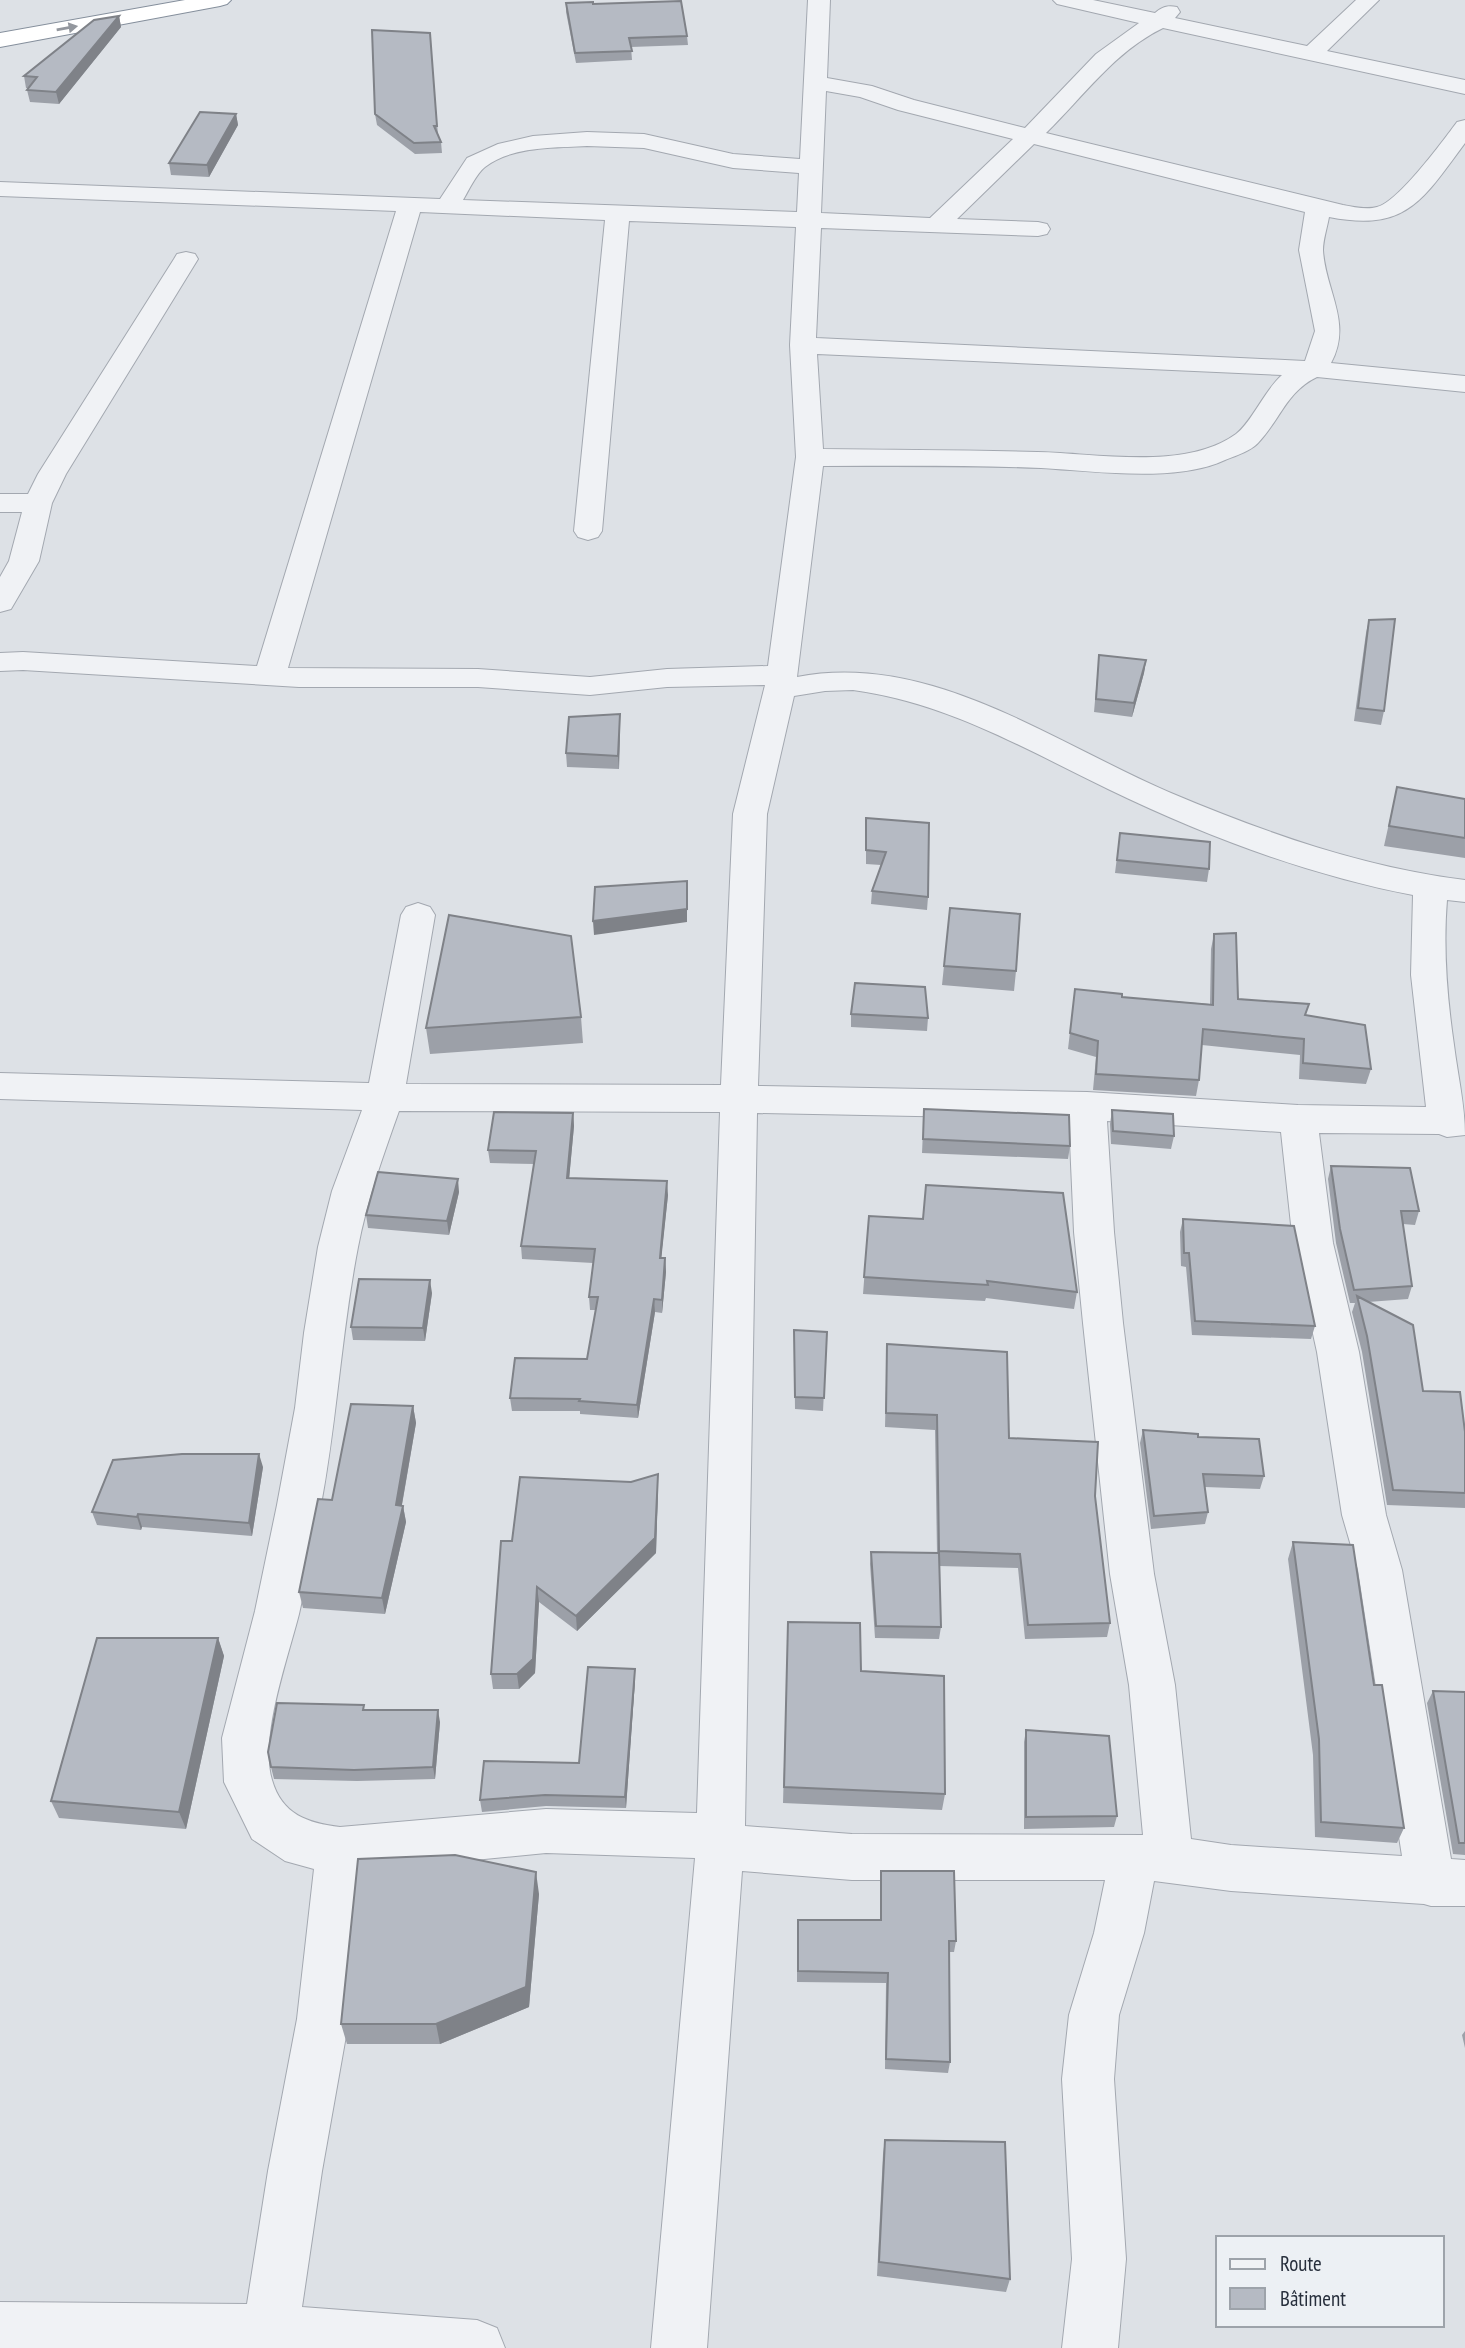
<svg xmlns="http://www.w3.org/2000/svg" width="1465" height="2348" viewBox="0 0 1465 2348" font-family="'PT Sans Narrow',sans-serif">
<rect width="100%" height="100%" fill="#dde1e6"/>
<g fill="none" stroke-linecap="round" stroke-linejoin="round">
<defs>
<path id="minor" d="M808 0H830L827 78 872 86 914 100 1025 128 1096 54 1139 23 1057 4 1053 0H1093L1155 13C1162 7 1167 5 1177 7L1180 12 1175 18 1307 46 1356 0H1379L1327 51 1465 80V94L1163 28C1115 51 1083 97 1046 133L1343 205C1354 207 1367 210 1377 207 1398 202 1443 141 1457 122L1465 120V143C1422 201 1406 232 1329 217 1327 228 1323 240 1323 250 1325 290 1353 323 1331 363L1465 376V392L1317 377C1287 391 1280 420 1258 443 1251 451 1235 456 1225 460 1176 483 1094 471 1041 468 968 465 895 466 823 466L797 677C930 651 1054 743 1171 793 1266 833 1362 867 1465 880V902L1447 900C1443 949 1447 997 1454 1045 1458 1077 1465 1105 1465 1135L1447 1137 1439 1134 1319 1133 1333 1243 1359 1352 1386 1515 1402 1570 1451 1859 1465 1860V1906H1431L1424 1904 1231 1891 1154 1881 1144 1933 1119 2015 1114 2079 1126 2259 1118 2348H1062L1072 2259 1062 2079 1069 2015 1094 1933 1105 1880H852L742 1871 707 2348H651L695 1858 546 1853 362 1871 349 2019 322 2171 302 2307 477 2320 497 2328 505 2348H0V2302L247 2304 268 2171 297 2019 314 1869 285 1861 252 1839 224 1782 222 1738 255 1611 277 1505 295 1408 304 1333 318 1247 332 1191 362 1110 0 1099V1073L369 1083 401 915 406 907 418 903 430 907 435 915 406 1084 721 1085 733 814 765 685 667 687 590 695 478 687H299L23 670 0 671V653L23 652 257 666 396 211 0 196V182L440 199 467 158 498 144 533 136 587 132 644 134 733 154 800 159ZM826 91 860 97 898 110 1013 139 930 218 821 213ZM1034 144 1305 212 1299 250 1315 331 1305 361 816 338 821 228 1038 236 1047 234 1050 229 1047 224 1038 222 957 219ZM587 146 644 148 733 168 799 173 797 212 463 200C469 190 476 174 485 167 512 146 554 148 587 146ZM420 212 605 220 574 531 578 537 588 540 598 537 602 531 629 221 796 227 790 345 796 457 768 666 667 669 590 677 478 669 288 668ZM817 354 1282 375C1264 391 1252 422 1236 434 1185 471 1096 453 1037 452 966 450 895 450 823 449ZM853 690C948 703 1023 748 1108 789 1205 836 1308 875 1413 895L1411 975 1426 1107 1298 1105 1087 1092 758 1086 767 814 794 696 825 691ZM399 1111 720 1112 697 1813 546 1809 340 1827C308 1823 282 1815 272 1780 259 1737 288 1658 299 1614 307 1579 313 1544 320 1510 337 1423 341 1334 358 1247 367 1200 383 1156 399 1111ZM757 1113 1069 1119 1074 1232 1083 1323 1110 1574 1129 1685 1143 1835 852 1834 745 1826ZM1107 1121 1281 1132 1293 1243 1317 1352 1342 1515 1358 1570 1402 1856 1231 1845 1191 1839 1175 1685 1154 1574 1123 1323 1114 1232Z
M186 252 195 254 198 259 66 474 52 503 39 561 11 609 0 612V577L9 561 22 512H0V494H28L38 474 174 259 177 254Z"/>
<path id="trunk" d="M185 0H231L227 4 220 6 0 47V33Z"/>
</defs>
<use href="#minor" stroke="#a3a8b0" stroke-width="2"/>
<use href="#trunk" stroke="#858f9c" stroke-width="2"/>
<use href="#minor" fill="#f0f2f5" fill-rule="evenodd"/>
<use href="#trunk" fill="#fff" fill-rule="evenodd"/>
</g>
<path fill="#9ca0a8" d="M566 3 593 4 687 36 688 45 631 47 632 60 576 63 566 12Z
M119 16 121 27 59 104 30 102 27 90 29 88H26L24 76Z
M430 33 438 135 441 142 442 153 415 154 377 125 375 114Z
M236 114 238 125 209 177 171 175 169 163Z
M1369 620 1384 711 1381 725 1354 721 1366 633Z
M1099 655 1146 660 1144 673 1132 717 1094 712Z
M620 714 619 769 567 767 566 753Z
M1397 787 1465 799V858L1384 846Z
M866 818 928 897 927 910 871 904 872 891 881 865 866 864Z
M1120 833 1209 869 1207 882 1115 873Z
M950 908 1016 971 1014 991 942 985Z
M1214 934 1238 999 1306 1015 1371 1069 1366 1084 1299 1079 1300 1055 1202 1045 1199 1080 1196 1096 1093 1090 1096 1057 1068 1049 1075 989 1122 997 1210 1004 1211 949Z
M851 1014 928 1018 927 1031 851 1027Z
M581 1017 583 1043 430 1054 426 1028Z
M924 1109 1070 1146 1068 1159 922 1153Z
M1112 1110 1174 1136 1171 1149 1111 1144 1110 1124Z
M573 1113 574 1126 569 1178 668 1195 661 1258H665L666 1272 662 1313 655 1312 638 1418 580 1414V1411H512L510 1398 587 1359 596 1310H590L589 1297 593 1263 522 1259 521 1246 534 1164 490 1163 488 1150Z
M1331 1166 1419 1211 1415 1225 1403 1224 1412 1286 1408 1299 1368 1302 1423 1391 1465 1432V1508L1387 1505 1362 1352 1352 1312 1355 1303H1350L1336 1243 1328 1179Z
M459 1192 449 1235 368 1228 366 1215Z
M869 1216 1077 1292 1074 1309 986 1298 985 1301 863 1294Z
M1183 1219 1315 1326 1311 1339 1192 1335 1186 1267 1181 1266 1180 1232Z
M432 1293 425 1341 353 1340 351 1327Z
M794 1330 827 1332 823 1411 795 1409Z
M887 1344 1009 1438 1095 1496 1110 1623 1107 1637 1025 1639 1018 1568 939 1566 941 1627 939 1639 875 1638 870 1564 871 1552 937 1553 935 1430 885 1427Z
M413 1406 416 1423 402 1505 403 1506 406 1522 385 1614 303 1608 299 1592 332 1500Z
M1143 1430 1198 1437 1264 1476 1260 1489 1205 1487 1208 1512 1205 1524 1151 1529 1140 1443Z
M263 1467 252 1536 142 1527 141 1530 97 1525 92 1512Z
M658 1474V1490L656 1553 577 1631 539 1602 535 1673 519 1689H493L491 1674 512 1541 631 1482Z
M1293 1542 1374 1685 1404 1828 1397 1843 1315 1837 1313 1755 1288 1559Z
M788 1622 861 1671 945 1794 942 1810 783 1803Z
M218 1638 224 1656 186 1829 59 1818 51 1801Z
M635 1669V1681L626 1808 546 1806 482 1812 480 1800 579 1763Z
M1433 1691 1465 1692V1855L1453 1854 1427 1703Z
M365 1710 440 1722 435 1779 357 1781 274 1779 271 1767Z
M1026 1730 1117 1816 1114 1827 1024 1829V1742Z
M881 1871 956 1941 954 1952H950V2062L948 2073 885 2069 886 1983 797 1982V1931L880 1920Z
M539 1894 529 2007 440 2044H347L341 2024Z
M1465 2031V2048L1462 2035Z
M885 2140 1010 2279 1006 2292 877 2276 883 2154Z"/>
<path fill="#7f8288" d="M119 16 121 27 59 104 56 92Z
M236 114 238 125 209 177 207 165Z
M1146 660 1144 673 1132 717 1134 703Z
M620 714V727L619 769 618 756Z
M687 881V922L594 935 593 921Z
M573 1113 574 1126 568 1191 567 1178Z
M458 1179 459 1192 449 1235 447 1221Z
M667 1181 668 1195 660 1271V1258Z
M665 1258 666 1272 662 1313V1300Z
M430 1280 432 1293 425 1341 423 1328Z
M654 1299 655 1312 638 1418 637 1405Z
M413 1406 416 1423 399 1521 396 1505Z
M259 1454 263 1467 252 1536 249 1523Z
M658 1474V1490L656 1553 577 1631 576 1616Z
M403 1506 406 1522 385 1614 382 1598Z
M138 1514 142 1527 141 1530 137 1517Z
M537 1587 539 1602 535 1673 519 1689 517 1674Z
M218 1638 224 1656 186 1829 179 1812Z
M635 1669V1681L626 1808 625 1797Z
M438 1710 440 1722 435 1779 433 1767Z
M536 1872 539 1894 529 2007 440 2044 436 2024Z"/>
<path fill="#b5bac3" stroke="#7f8288" stroke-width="2" d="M681 1 687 36 629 38 632 51 575 53 566 3 593 2V4Z
M119 16 56 92 27 90 37 77 24 76 94 20Z
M372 30 430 33 437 126H434L441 142 414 143 375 114Z
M200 112 236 114 207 165 169 163Z
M1395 619 1384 711 1358 708 1369 620Z
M1099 655 1146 660 1134 703 1096 699Z
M620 714 618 756 566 753 569 717Z
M1397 787 1465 799V838L1389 826Z
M866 818 929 823 928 897 872 891 886 852 866 850Z
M1120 833 1210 842 1209 869 1117 860Z
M687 881V909L593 921 595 887Z
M950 908 1020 914 1016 971 944 966Z
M449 915 571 936 581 1017 426 1028Z
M1236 933 1238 999 1309 1004 1305 1015 1365 1025 1371 1069 1303 1063 1304 1039 1203 1029 1199 1080 1096 1074 1098 1041 1070 1033 1075 989 1122 994V997L1213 1005 1214 934Z
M855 983 925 987 928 1018 851 1014Z
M924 1109 1069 1115 1070 1146 923 1139Z
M1112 1110 1173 1114 1174 1136 1113 1131Z
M494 1112 573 1113 567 1178 667 1181 660 1258H665L662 1300 654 1299 637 1405 579 1401 580 1399 510 1398 515 1358 587 1359 598 1297H589L595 1249 521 1246 536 1151 488 1150Z
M1331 1166 1410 1168 1419 1211H1401L1412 1286 1354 1290 1340 1229Z
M378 1172 458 1179 447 1221 366 1215Z
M926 1185 1063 1193 1077 1292 987 1281 988 1285 864 1277 869 1216 923 1219Z
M1183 1219 1294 1226 1315 1326 1195 1321 1189 1253H1184Z
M359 1279 430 1280 423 1328 351 1327Z
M1357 1296 1413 1325 1423 1391 1460 1392 1465 1432V1493L1393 1490 1367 1336Z
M794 1330 827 1332 824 1398 795 1397Z
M887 1344 1007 1352 1009 1438 1098 1442 1095 1496 1110 1623 1028 1625 1020 1554 939 1551 937 1415 886 1413Z
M351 1404 413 1406 396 1505 403 1506 382 1598 299 1592 318 1499 332 1500Z
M1143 1430 1198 1434V1437L1259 1439 1264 1476 1203 1474 1208 1512 1154 1516Z
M182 1454H259L249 1523 138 1514 137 1517 92 1512 113 1460Z
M658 1474 655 1538 576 1616 537 1587 533 1659 517 1674H491L501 1541H512L520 1477 631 1482Z
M1293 1542 1353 1545 1374 1685H1382L1404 1828 1321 1822 1319 1739Z
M871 1552 939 1553 941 1627 876 1626Z
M788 1622 860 1623 861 1671 944 1676 945 1794 784 1787Z
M97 1638H218L179 1812 51 1801Z
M588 1667 635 1669 625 1797 545 1795 480 1800 484 1761 579 1763Z
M1433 1691 1465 1692V1843H1459Z
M277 1703 364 1705 363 1710H438L433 1767 354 1770 271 1767 268 1752Z
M1026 1730 1109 1736 1117 1816 1026 1817Z
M455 1855 536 1872 526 1987 436 2024H341L358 1859Z
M881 1871H954L956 1941H949L950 2062 886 2059 888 1973 798 1971V1920H881Z
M885 2140 1005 2142 1010 2279 879 2262Z"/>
<defs><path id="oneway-solid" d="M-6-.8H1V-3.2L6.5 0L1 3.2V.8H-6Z" transform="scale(1.75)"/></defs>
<use fill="#93979e" href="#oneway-solid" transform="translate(67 28) rotate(-10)"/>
<rect x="1216" y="2236" width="228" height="91" fill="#ecf0f4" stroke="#9da3aa" stroke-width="2"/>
<rect x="1230" y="2259" width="35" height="10" fill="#f0f2f5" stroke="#9da3aa" stroke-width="2"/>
<text x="1280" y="2271" font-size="21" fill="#272f3c">Route</text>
<rect x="1230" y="2288" width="35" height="21" fill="#b5bac3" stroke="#9da3aa" stroke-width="2"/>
<text x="1280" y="2306" font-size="21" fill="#272f3c">Bâtiment</text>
</svg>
